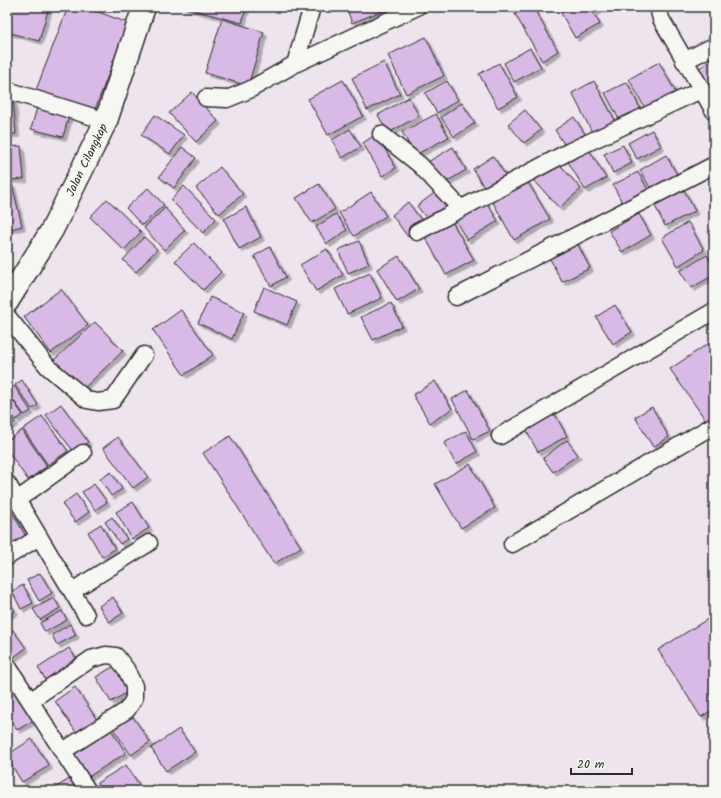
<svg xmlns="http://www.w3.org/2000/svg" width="721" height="798" viewBox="0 0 721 798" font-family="Kalam,sans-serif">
<defs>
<filter id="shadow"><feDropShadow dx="3.5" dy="3.5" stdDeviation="0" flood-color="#0004"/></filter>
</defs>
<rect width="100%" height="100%" fill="#ede4ee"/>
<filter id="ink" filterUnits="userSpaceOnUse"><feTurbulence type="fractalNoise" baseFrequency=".025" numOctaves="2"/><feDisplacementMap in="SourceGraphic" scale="8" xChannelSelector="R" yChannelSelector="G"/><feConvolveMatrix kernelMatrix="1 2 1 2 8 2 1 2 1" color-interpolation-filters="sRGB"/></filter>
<g filter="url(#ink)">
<path fill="#d9bae6" stroke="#2b2b2b" filter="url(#shadow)" d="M7 7H49L39 41 7 32Z
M68 7H85L128 23 94 112 36 90Z
M182 7H246L242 23Z
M346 7H392L352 23Z
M527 7H533L558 51 542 61 515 14Z
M570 7H603L593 13 600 24 575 38 561 13Z
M222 19 264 32 248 86 205 73Z
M426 37 444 76 406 94 388 55Z
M530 48 541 67 514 82 504 63Z
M714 59V95L699 68Z
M384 62 400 94 367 110 352 78Z
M659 62 676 93 646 110 629 79Z
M499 63 518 97 498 108 479 74Z
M343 80 363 116 328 135 308 99Z
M447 81 458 100 437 113 425 93Z
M594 81 617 124 594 136 572 93Z
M627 82 643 114 622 125 605 93Z
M192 92 218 121 196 142 169 113Z
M7 97H13L16 134H7Z
M409 97 419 116 388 133 378 115Z
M462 103 475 123 454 137 441 117Z
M38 104 70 112 63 137 31 129Z
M525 110 541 130 524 143 508 124Z
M436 114 449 137 415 155 402 132Z
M155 115 184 135 170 154 141 135Z
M574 117 587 137 568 150 555 130Z
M350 129 361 147 342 158 332 140Z
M652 130 661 146 637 159 628 143Z
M376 134 396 168 382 176 363 143Z
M623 145 632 163 613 173 604 154Z
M21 146 24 179 7 180V147Z
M182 147 196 158 174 188 159 177Z
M453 147 466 170 441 185 428 162Z
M588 148 606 178 585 190 567 160Z
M666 155 679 178 653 193 640 170Z
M493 156 506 176 485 189 473 169Z
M555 159 581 189 559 208 533 179Z
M220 167 243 194 219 214 196 188Z
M638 172 651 195 625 208 613 185Z
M526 179 550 219 514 240 491 199Z
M12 184 22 226 7 230V185Z
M319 184 335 209 312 223 296 198Z
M184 186 216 219 203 233 171 200Z
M148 188 164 205 142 225 126 208Z
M683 188 695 211 665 226 654 204Z
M437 191 451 210 431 224 417 206Z
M371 192 386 216 354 236 339 213Z
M107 199 141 232 124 250 90 217Z
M485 200 498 221 467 240 455 220Z
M408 202 424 224 408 237 392 215Z
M246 207 261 237 239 249 224 219Z
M165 208 185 230 164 250 144 228Z
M336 214 347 230 327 244 316 227Z
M639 214 651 235 622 252 609 231Z
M451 220 474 260 446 275 424 235Z
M688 222 704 250 678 266 662 238Z
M144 237 157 249 136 272 123 260Z
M575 239 590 268 562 282 547 253Z
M359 241 369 264 348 273 338 250Z
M194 243 221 272 203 290 175 261Z
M270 247 286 277 271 286 254 256Z
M327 249 343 275 316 291 300 265Z
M707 255 714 268V275L691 288 680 271Z
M399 256 419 289 397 302 377 269Z
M370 273 382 298 347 314 335 289Z
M264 287 297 302 287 325 254 311Z
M61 289 88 325 51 353 24 317Z
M210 297 244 312 232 339 198 323Z
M391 303 402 326 373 340 361 317Z
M615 305 632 332 613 344 596 317Z
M181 310 213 355 184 375 153 330Z
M95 322 123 351 81 391 53 361Z
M709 343 714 350V417L707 422 670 369Z
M22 380 38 405 32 409 15 385Z
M435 381 452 409 430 423 413 395Z
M14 386 31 411 24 415 7 391Z
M468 390 490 431 473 439 452 399Z
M7 392 23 415 16 420 7 407Z
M61 404 88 442 74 452 46 415Z
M652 407 669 437 653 447 635 417Z
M552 409 567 436 538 452 523 425Z
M7 410 15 422 8 427 7 425Z
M42 416 68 451 48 465 23 429Z
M22 430 47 466 28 480 7 450V441Z
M466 431 477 452 456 464 444 443Z
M230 436 301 547 274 564 203 453Z
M118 437 148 477 133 488 103 448Z
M567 440 578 455 553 472 543 458Z
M470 464 495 508 461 528 435 484Z
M111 472 122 489 111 496 100 479Z
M94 484 107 502 95 510 82 492Z
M76 494 89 512 75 522 62 504Z
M133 502 149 528 132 539 116 512Z
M12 512 28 540 13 549 7 538V515Z
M112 517 127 539 120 544 105 522Z
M101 524 115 549 102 557 88 532Z
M40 573 52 593 39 601 27 580Z
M23 585 33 603 21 609 12 591Z
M113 597 123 613 109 622 99 606Z
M54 598 60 608 40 620 33 609Z
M7 599 15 611 7 616Z
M62 611 67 620 45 632 40 623Z
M714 615V709L701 717 658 650Z
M70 624 76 635 57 645 52 635Z
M13 630 26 648 10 660 7 656V634Z
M69 648 80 664 49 685 38 668Z
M116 665 131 690 111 702 96 677Z
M15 682 36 719 17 730 7 713V687Z
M75 687 100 724 80 738 55 701Z
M131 714 150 742 131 755 112 727Z
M110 728 126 753 85 779 69 755Z
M179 729 195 752 166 771 151 748Z
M32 739 49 766 22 782 7 758V755Z
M126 765 142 789 138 791H102L97 783Z
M71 778 79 791H50Z
M154 784 159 791H144Z"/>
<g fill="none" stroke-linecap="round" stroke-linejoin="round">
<defs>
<path id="street" d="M658 7 661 19 714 111
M684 61 714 46
M295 64 312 7
M7 90 106 121
M206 98 227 99 249 90 295 64 417 7
M381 134 420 165 461 209
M417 232 570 151 701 90
M456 297 714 165
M7 316 48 367 87 400 98 402 113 400 144 355
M500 436 714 311
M7 483 86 615
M17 500 83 453
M512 544 714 425
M7 557 39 537
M72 591 149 543
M7 665 88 791
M30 701 91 659 106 655 116 656 126 669 134 686V699L127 710 63 751"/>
<path id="secondary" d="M7 302 52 230 106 121 144 7"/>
</defs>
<use href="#street" stroke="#2b2b2b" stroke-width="19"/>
<use href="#secondary" stroke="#2b2b2b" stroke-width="25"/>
<use href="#street" stroke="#f6f6f2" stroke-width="16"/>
<use href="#secondary" stroke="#f6f6f2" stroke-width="22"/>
</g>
</g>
<g text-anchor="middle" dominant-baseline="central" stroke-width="4" stroke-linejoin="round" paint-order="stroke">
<g font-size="12" fill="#2b2b2b" stroke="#f6f6f2">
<text transform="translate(87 160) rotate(-64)">Jalan Cilangkap</text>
</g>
</g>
<rect width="721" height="798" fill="none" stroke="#f6f6f2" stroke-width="24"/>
<rect x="12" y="12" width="697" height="774" fill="none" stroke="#2b2b2b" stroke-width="1.5" filter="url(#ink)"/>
<path d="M571 768v6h61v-6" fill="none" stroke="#2b2b2b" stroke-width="2"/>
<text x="577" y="768" font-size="12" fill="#2b2b2b" stroke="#f6f6f2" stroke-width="3" paint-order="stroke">20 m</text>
</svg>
